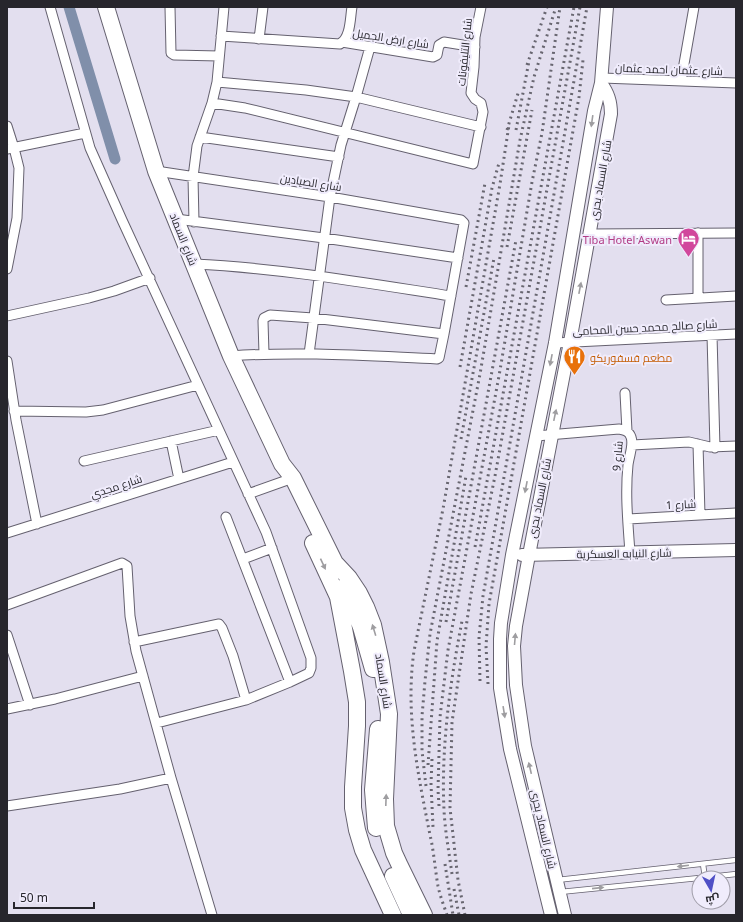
<svg xmlns="http://www.w3.org/2000/svg" width="743" height="922" viewBox="0 0 743 922" font-family="'Noto Sans',Cairo,sans-serif">
<rect width="100%" height="100%" fill="#e3dfef"/>
<g fill="none" stroke-linecap="round" stroke-linejoin="round">
<path stroke="#808faa" stroke-width="11" d="M69 7 115 159"/>
<defs>
<path id="lane" d="M703 864 705 878
M700 878 736 874
M557 880 736 860
M560 892 699 878"/>
<path id="street" d="M50 7 90 148 122 220 266 532 311 658V668L309 673 290 682 246 700 157 723
M170 7 171 53 174 55 219 56
M221 36 340 44C351 37 350 18 352 7
M259 39 263 7
M342 42 433 57 437 55 439 45 444 42 475 47
M602 78 736 83
M681 81 694 7
M217 82 306 90 356 97 481 127
M212 103 245 108 473 164 483 112 481 103 475 99 471 93 474 67 475 37 481 7
M7 126 14 148 19 168 17 218 7 269
M200 137 339 157
M7 149 85 133
M156 171 330 197 461 220 464 223 444 334 439 358 437 359C368 356 300 351 231 356
M176 219 324 238 458 258
M194 222 193 177 197 146 212 103 217 82 224 7
M591 234 736 233
M194 264C280 268 366 283 451 296
M698 298V233
M666 300 736 296
M7 316 89 298 114 291 150 278
M712 335 715 448
M555 343 736 334
M264 354 263 321 264 318 270 315 313 318 444 334
M309 354 330 197 341 145 356 97 370 47
M7 361 16 420 37 524
M625 393 627 431
M14 411 86 412 103 410 198 385
M536 436 619 429C624 430 629 431 631 437 634 445 629 456 628 465 625 494 628 524 630 553
M171 441 179 479
M698 444 700 515
M632 445 689 442 710 447 736 446
M84 461 219 430
M248 494 293 478
M226 517 290 682
M628 519 736 513
M7 533 233 462
M243 559 272 548
M7 605 122 563 127 566 130 616 136 651 171 778 212 915
M7 635 30 705
M134 642 219 624 222 628 233 656 246 700
M7 709 55 699 143 676
M7 806 120 789 171 778"/>
<path id="secondary" d="M522 555 736 550
M551 915 510 749 500 688V639L501 623 512 555 555 343 594 111 601 83 607 7
M565 915 525 746 516 685 514 646 516 626 529 555 570 342 611 114C611 101 608 93 601 83"/>
<path id="highway" d="M106 7 156 171 231 356 282 464 293 478 335 563 349 578 359 593 366 607 373 625 381 662 389 714 385 799 386 826 394 853 400 866 424 915
M313 543 338 597 352 671 357 702V726L353 787V808L357 830 363 850 393 915
M345 586 361 627 373 669
M376 828 373 790 378 729
M393 876 411 915"/>
</defs>
<use href="#lane" stroke="#65616f" stroke-width="6"/>
<use href="#street" stroke="#65616f" stroke-width="11"/>
<use href="#secondary" stroke="#65616f" stroke-width="14"/>
<use href="#highway" stroke="#65616f" stroke-width="18"/>
<use href="#lane" stroke="#fff" stroke-width="4.5"/>
<use href="#street" stroke="#fff" stroke-width="9"/>
<use href="#secondary" stroke="#fff" stroke-width="12"/>
<use href="#highway" stroke="#fff" stroke-width="16"/>
<path stroke="#686670" stroke-width="3" stroke-dasharray="2 4" stroke-linecap="butt" d="M527 65 547 7
M507 130 519 90
M516 130 529 61
M507 247 532 110
M466 287 485 183
M460 367 492 188 499 163
M461 439 494 258
M475 547 574 7
M446 622 516 240
M480 681 479 637 483 596 587 7
M488 684 486 646 489 604 579 97 583 60
M432 759 431 784 433 827
M428 765 437 641 466 476
M426 786 422 751V716L425 681 430 634 480 374 520 140 534 77 555 10
M439 806 438 790 440 717 448 650 499 376 532 182 542 133 560 7
M445 864 453 915
M452 874C449 852 445 831 444 810 441 747 450 683 462 621
M454 889 459 915
M447 915C444 906 440 896 438 886 435 869 434 852 430 835 418 774 405 714 414 651L443 509 500 184 509 125
M465 915 458 880 450 808 452 722 471 594 495 476 580 7"/>
</g>
<defs><path id="oneway-solid" d="M-6-.8H1V-3.2L6.5 0L1 3.2V.8H-6Z"/></defs>
<g fill="#9e9da0">
<use href="#oneway-solid" transform="translate(592 121) rotate(98)"/>
<use href="#oneway-solid" transform="translate(580 288) rotate(-79)"/>
<use href="#oneway-solid" transform="translate(551 360) rotate(101)"/>
<use href="#oneway-solid" transform="translate(555 415) rotate(-78)"/>
<use href="#oneway-solid" transform="translate(526 487) rotate(101)"/>
<use href="#oneway-solid" transform="translate(323 564) rotate(65)"/>
<use href="#oneway-solid" transform="translate(374 630) rotate(-107)"/>
<use href="#oneway-solid" transform="translate(515 639) rotate(-85)"/>
<use href="#oneway-solid" transform="translate(504 712) rotate(81)"/>
<use href="#oneway-solid" transform="translate(530 768) rotate(-103)"/>
<use href="#oneway-solid" transform="translate(386 800) rotate(-88)"/>
<use href="#oneway-solid" transform="translate(683 866) rotate(173)"/>
<use href="#oneway-solid" transform="translate(598 888) rotate(-6)"/>
</g>
<defs>
<symbol id="hotel-pin" viewBox="-11 -11 22 30"><path d="M0 17L-7.5 6A9.5 9.5 0 1 1 7.5 6Z" fill="#d1479c" stroke="#f0ecfc"/><path d="M-6-4.5h1.5V1H6V5H4.5V3h-9V5H-6ZM-4 0a1.8 1.8 0 1 1 3.6 0ZM.5 0V-2.5h3Q6-2.5 6 0Z" fill="#fff"/></symbol>
<symbol id="restaurant-pin" viewBox="-11 -11 22 30"><path d="M0 17L-7.5 6A9.5 9.5 0 1 1 7.5 6Z" fill="#e8710a" stroke="#f0ecfc"/><path d="M-5-6h1v4h1v-4h1v4h1v-4h1v5L-1.5 .5V6h-2V.5L-5-1ZM5-6V6H3V1.5H1.5Q1.5-4 5-6Z" fill="#fff"/></symbol>
</defs>
<g fill-rule="evenodd">
<use href="#hotel-pin" x="676" y="226" width="25" height="34"/>
<use href="#restaurant-pin" x="562" y="344" width="25" height="34"/>
</g>
<g text-anchor="middle" dominant-baseline="central" stroke-width="4" stroke-linejoin="round" paint-order="stroke">
<g font-size="11" fill="#27262c" stroke="#f0ecfc">
<text transform="translate(391 38) rotate(9)">شارع ارض الجميل</text>
<text transform="translate(464 52) rotate(-84)">شارع التليفونات</text>
<text transform="translate(669 69) rotate(2)">شارع عثمان احمد عثمان</text>
<text transform="translate(600 180) rotate(-80)">شارع السماد بحرى</text>
<text transform="translate(311 182) rotate(9)">شارع الصيادين</text>
<text transform="translate(184 239) rotate(68)">شارع السماد</text>
<text transform="translate(645 327) rotate(-3)">شارع صالح محمد حسن المحامى</text>
<text transform="translate(617 456) rotate(-85)">شارع 9</text>
<text transform="translate(116 486) rotate(-18)">شارع مجدي</text>
<text transform="translate(539 498) rotate(-79)">شارع السماد بحرى</text>
<text transform="translate(681 504) rotate(-3)">شارع 1</text>
<text transform="translate(624 553) rotate(-1)">شارع النيابه العسكرية</text>
<text transform="translate(384 681) rotate(81)">شارع السماد</text>
<text transform="translate(544 829) rotate(77)">شارع السماد بحرى</text>
</g>
<g font-size="11" fill="#b23c85" stroke="#f0ecfc" text-anchor="end">
<text x="672" y="239">Tiba Hotel Aswan</text>
</g>
<g font-size="11" fill="#c56008" stroke="#f0ecfc" text-anchor="start">
<text x="590" y="357">مطعم فسفوريكو</text>
</g>
</g>
<rect width="743" height="922" fill="none" stroke="#27262c" stroke-width="16"/>
<g transform="translate(711 890) rotate(171)"><circle r="19" fill="#f0ecfc" stroke="#a09da9"/>
<path d="M0-3L7 15L0 10L-7 15Z" fill="#4f4fc6"/>
<text y="-6" font-size="11" font-weight="bold" text-anchor="middle" fill="#27262c">ش</text>
</g>
<path d="M14 902v6h80v-6" fill="none" stroke="#27262c" stroke-width="2"/>
<text x="20" y="902" font-size="12" fill="#27262c" stroke="#f0ecfc" stroke-width="3" paint-order="stroke">50 m</text>
</svg>
